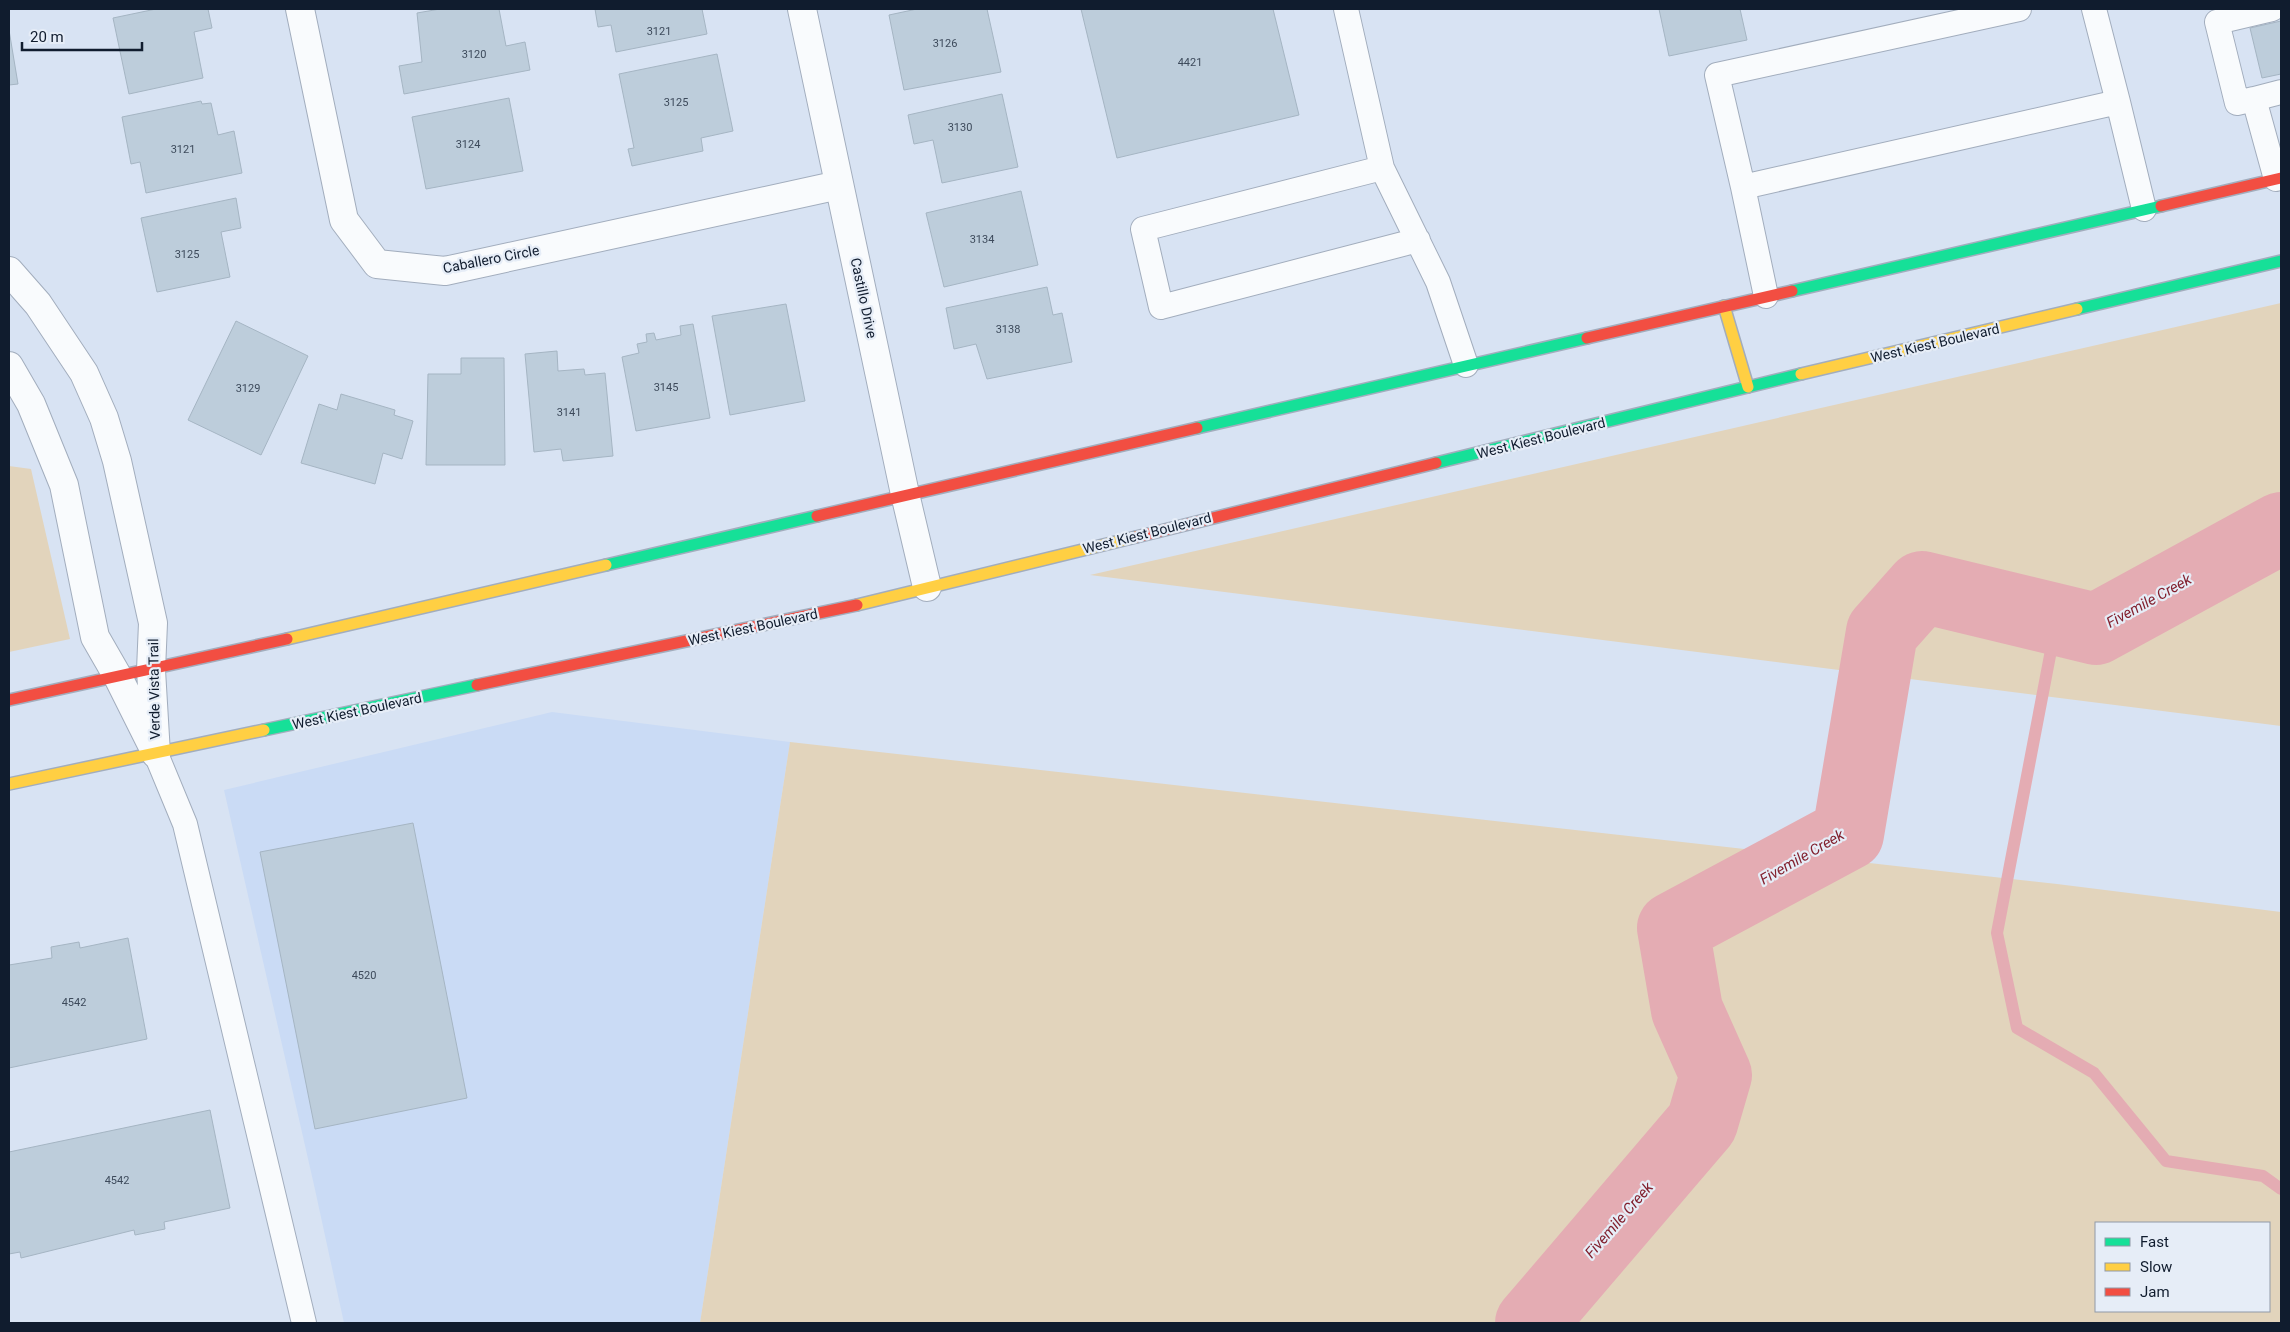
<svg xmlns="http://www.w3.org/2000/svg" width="2290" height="1332" viewBox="0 0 2290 1332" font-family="Roboto,sans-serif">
<rect width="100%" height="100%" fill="#d8e3f3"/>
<path fill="#cadbf5" d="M552 712 790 742 700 1323H344L314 1185 224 790Z"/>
<path fill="#e2d4bc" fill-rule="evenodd" d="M2281 303V726L1090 575Z
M9 466 31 469 70 639 9 652Z
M790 742 2057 884 2281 912V1323H700ZM2096 1223H2269V1311H2096Z"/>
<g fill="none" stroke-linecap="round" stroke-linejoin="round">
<path stroke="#e4acb3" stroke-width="12" d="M2057 619 1997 933 2017 1028 2094 1073 2166 1161 2263 1176 2281 1189"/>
<path stroke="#e4acb3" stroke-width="72" d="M1531 1323 1702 1123 1716 1075 1687 1010 1673 928 1848 834 1882 632 1922 587 2096 629 2281 528"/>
</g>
<path fill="#bdcddb" stroke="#a5b5c3" d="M156 9H208L212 28 194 32 203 78 129 94 113 18Z
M440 9H499L506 46 525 42 530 70 404 94 399 66 422 62 417 13Z
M595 9H702L707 34 616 52 611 25 598 27Z
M917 9H987L1001 72 904 90 889 15Z
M1081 9H1273L1299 115 1117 158Z
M1659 9H1740L1747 40 1669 56Z
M2281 21V74L2262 78 2250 28Z
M9 30 18 84 9 85Z
M717 54 733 131 701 138 703 151 632 166 628 149 634 148 619 74Z
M1002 94 1018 167 942 183 933 140 914 144 908 115Z
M509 98 523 171 426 189 412 117Z
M201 101 202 104 211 103 218 135 234 131 242 173 146 193 140 162 131 164 122 117Z
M1021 191 1038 265 944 287 926 213Z
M236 198 241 228 221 232 230 277 157 292 141 218Z
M1047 287 1053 315 1062 313 1072 362 987 379 976 344 954 349 946 308Z
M786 304 805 401 730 415 712 316Z
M236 321 308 356 261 455 188 420Z
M693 324 710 418 636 431 622 357 639 353 637 344 647 342 646 334 654 333 656 340 681 335 680 326Z
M557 351 558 371 584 369 585 375 605 373 613 456 563 461 561 449 534 452 525 354Z
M461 358H504L505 465H426L428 374H461Z
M341 394 395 410 394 415 413 421 402 459 383 453 375 484 301 463 319 404 337 410Z
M413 823 467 1098 315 1129 260 852Z
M128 938 147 1039 9 1068V965L52 958 51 947 79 942 80 948Z
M210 1110 230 1208 164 1222 165 1229 135 1235 134 1230 21 1258 20 1252 9 1254V1152Z"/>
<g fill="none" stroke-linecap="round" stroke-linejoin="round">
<defs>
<path id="lane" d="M1346 9 1382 168 1438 282 1466 365
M2094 9 2118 102
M2254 99 2237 103 2217 22 2272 9
M1382 168 1143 229 1161 307 1418 240
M2276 179 2254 99 2281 92
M1743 187 1717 75 2019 9
M1766 296 1743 187 2118 102 2144 209
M156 754 185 824 304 1323"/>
<path id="street" d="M300 9 344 220 377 264 445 271 839 185
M802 9 905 494 927 587
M9 271 38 304 84 373 104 418 117 461 153 623 151 670 156 754
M9 366 31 404 64 485 95 637 118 677 151 743"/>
<path id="fast" d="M1792 291 2161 206
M2077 309 2281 261
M1197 428 1587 338
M1436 463 1801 374
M606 565 817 516
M264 730 477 685"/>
<path id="slow" d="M1724 306 1748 387
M1801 374 2077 309
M857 605 1136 537
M287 639 606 565
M9 784 264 730"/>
<path id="jam" d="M2161 206 2281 178
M1587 338 1792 291
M817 516 1197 428
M1136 537 1436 463
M477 685 857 605
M9 700 287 639"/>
</defs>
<use href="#lane" stroke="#a2adbd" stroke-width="26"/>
<use href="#street" stroke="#a2adbd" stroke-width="30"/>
<use href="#fast" stroke="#a2adbd" stroke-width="14"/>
<use href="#slow" stroke="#a2adbd" stroke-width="14"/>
<use href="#jam" stroke="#a2adbd" stroke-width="14"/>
<use href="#lane" stroke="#f9fbfd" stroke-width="24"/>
<use href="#street" stroke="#f9fbfd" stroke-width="28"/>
<use href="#fast" stroke="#16e098" stroke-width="11"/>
<use href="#slow" stroke="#ffcf43" stroke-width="11"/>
<use href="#jam" stroke="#f24e42" stroke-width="11"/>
</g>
<g text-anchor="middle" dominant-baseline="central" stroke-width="4.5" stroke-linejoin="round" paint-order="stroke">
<g font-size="11" fill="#3d4a5b">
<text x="659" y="31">3121</text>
<text x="945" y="43">3126</text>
<text x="474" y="54">3120</text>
<text x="1190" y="62">4421</text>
<text x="676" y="102">3125</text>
<text x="960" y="127">3130</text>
<text x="468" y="144">3124</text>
<text x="183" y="149">3121</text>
<text x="982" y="239">3134</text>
<text x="187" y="254">3125</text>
<text x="1008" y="329">3138</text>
<text x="666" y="387">3145</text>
<text x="248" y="388">3129</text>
<text x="569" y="412">3141</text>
<text x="364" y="975">4520</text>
<text x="74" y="1002">4542</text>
<text x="117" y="1180">4542</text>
</g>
<g font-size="14" fill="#101c2e" stroke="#e6edf7">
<text transform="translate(491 259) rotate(-11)">Caballero Circle</text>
<text transform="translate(864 298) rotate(78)">Castillo Drive</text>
<text transform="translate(1935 343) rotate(-13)">West Kiest Boulevard</text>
<text transform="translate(1541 438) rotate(-14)">West Kiest Boulevard</text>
<text transform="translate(1147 533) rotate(-14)">West Kiest Boulevard</text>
<text transform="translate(753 627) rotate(-12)">West Kiest Boulevard</text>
<text transform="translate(154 689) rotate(-91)">Verde Vista Trail</text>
<text transform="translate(357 711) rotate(-12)">West Kiest Boulevard</text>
</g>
<g font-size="15" font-style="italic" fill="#82202e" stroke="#e6edf7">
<text transform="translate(2149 601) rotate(-29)">Fivemile Creek</text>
<text transform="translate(1802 857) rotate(-30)">Fivemile Creek</text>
<text transform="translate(1619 1220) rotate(-49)">Fivemile Creek</text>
</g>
</g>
<rect width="2290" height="1332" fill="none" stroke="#101c2e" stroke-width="20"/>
<rect x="2095" y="1222" width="175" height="90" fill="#e6edf7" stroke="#9099a7"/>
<rect x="2105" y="1238" width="25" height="8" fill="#16e098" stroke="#9099a7"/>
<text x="2140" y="1247" font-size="15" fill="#101c2e">Fast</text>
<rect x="2105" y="1263" width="25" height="8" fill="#ffcf43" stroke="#9099a7"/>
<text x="2140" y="1272" font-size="15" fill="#101c2e">Slow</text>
<rect x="2105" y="1288" width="25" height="8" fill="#f24e42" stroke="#9099a7"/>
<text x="2140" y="1297" font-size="15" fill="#101c2e">Jam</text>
<path d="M22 42v8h120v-8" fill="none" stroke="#101c2e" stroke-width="2.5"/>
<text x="30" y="42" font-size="15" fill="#101c2e" stroke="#e6edf7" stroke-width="4" paint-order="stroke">20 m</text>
</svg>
